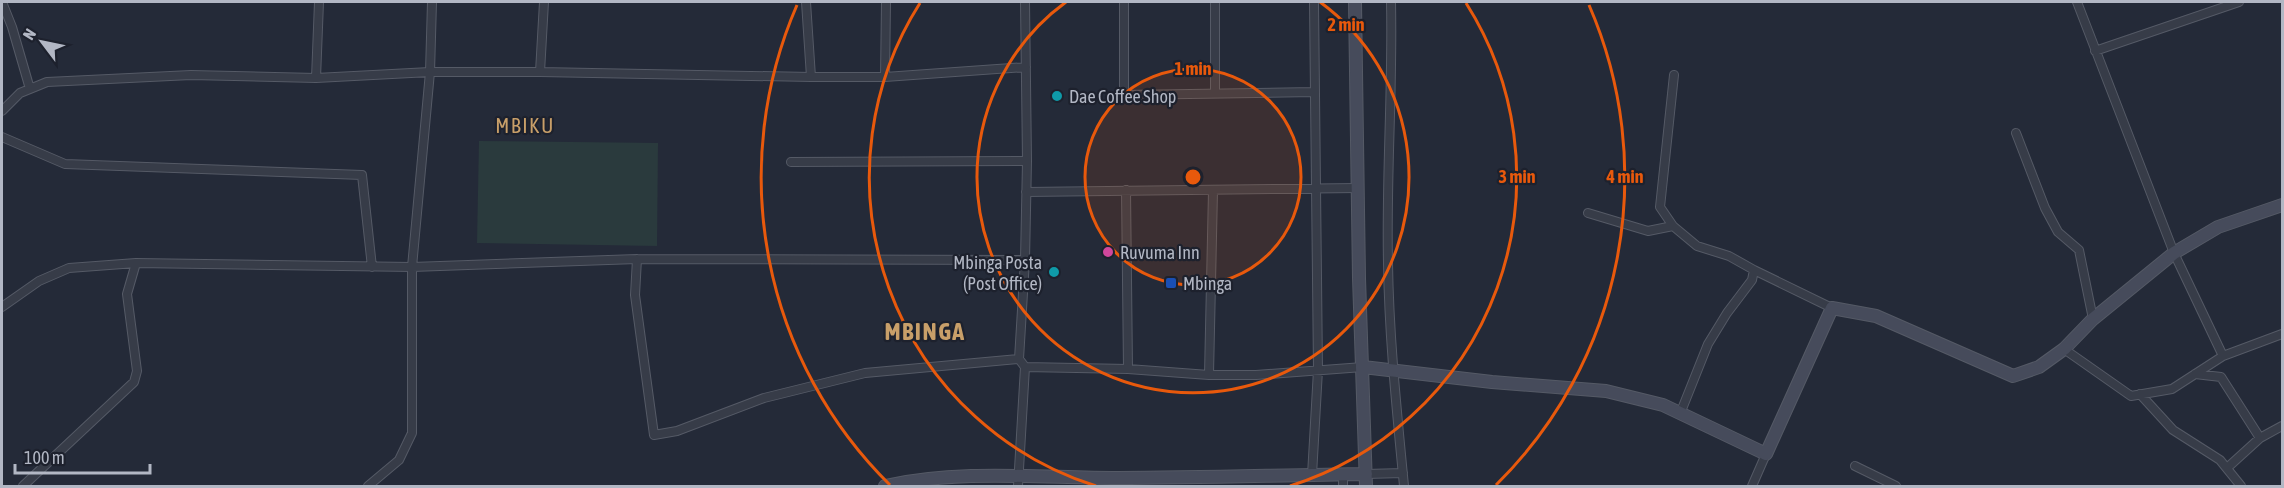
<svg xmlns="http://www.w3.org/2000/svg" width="2284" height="488" viewBox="0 0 2284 488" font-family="'Asap Condensed',sans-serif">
<rect width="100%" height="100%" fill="#242a38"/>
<path fill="#2a3a3d" d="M479 141 658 143 657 246 477 243Z"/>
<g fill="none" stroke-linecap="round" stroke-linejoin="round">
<defs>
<path id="street" d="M2 2 12 27 30 89
M806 2 811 77
M1124 2V95L1314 92
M1391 2C1393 89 1386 176 1388 263 1389 337 1397 412 1404 486
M2077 2 2174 253 2223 356
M2095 51 2239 2
M540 72 544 2
M1674 75 1660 207 1673 226 1697 246 1729 256 1754 270 1752 280 1727 313 1708 344 1680 414
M885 77 886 2
M316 78 319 2
M1215 93V2
M2 111 20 93 47 82 191 75 316 78 430 72H540L811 77H885L1026 67
M2016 133 2045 208 2058 232 2079 250 2093 319
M2 137 65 164 362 175 372 267
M791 162 1027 161
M1126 190 1128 369
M1026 192 1358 188
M1588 213 1648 231 1673 226
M637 259 635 295 654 435 677 431 764 398 865 373 1019 359
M1754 270 1832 308
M2 307 39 281 69 268 136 263 412 267 637 259 1025 260
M2064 349 2131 396 2172 389 2223 356 2282 334
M1025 367 1128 369 1209 375H1256L1363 367
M2195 374 2221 377 2260 438
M1209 375 1213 191
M2140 394 2173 430 2220 460 2241 486
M1855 466 1896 486
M2227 468 2260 438 2282 426
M1366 474 1403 473
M1312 475 1318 370 1314 2
M23 486 134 382 137 371 127 294 136 263
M368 486 399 460 412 433V267L430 72 432 2
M1018 486 1025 367 1019 359 1025 260 1027 161 1025 2
M1343 486V474
M1752 486 1766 454"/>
<path id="secondary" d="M1355 2 1359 278 1366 486
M1363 367 1492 382 1606 391 1663 405 1766 454 1832 308 1876 316 2013 376 2039 367 2064 349 2093 319 2174 253 2218 227 2282 205
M885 486C961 469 1041 478 1118 478 1201 478 1283 475 1366 474"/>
</defs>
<use href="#street" stroke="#555a66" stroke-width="10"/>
<use href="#secondary" stroke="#555a66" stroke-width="14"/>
<use href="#street" stroke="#373c48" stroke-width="8"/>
<use href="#secondary" stroke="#464b5b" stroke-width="12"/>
</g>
<circle cx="1193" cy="177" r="108" fill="#e8590c" fill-opacity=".12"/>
<g fill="none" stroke="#e8590c" stroke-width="3">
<circle cx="1193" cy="177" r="108"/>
<path d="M1320 2A216 216 0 1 1 1066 2"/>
<path d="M1096 486A324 324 0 0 1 920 3M1466 3A324 324 0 0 1 1290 486"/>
<path d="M890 485A432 432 0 0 1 797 5M1589 5A432 432 0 0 1 1496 485"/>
</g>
<g fill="#0f9aa8" stroke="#1d212d" stroke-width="2">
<circle cx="1057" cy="96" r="6"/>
<circle cx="1054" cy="272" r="6"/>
</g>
<circle fill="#d1479c" stroke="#1d212d" stroke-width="2" cx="1108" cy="252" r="6"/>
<rect fill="#1a4fb4" stroke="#1d212d" stroke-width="2" x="1165" y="277" width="12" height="12" rx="3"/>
<g text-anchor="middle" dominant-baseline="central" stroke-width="4.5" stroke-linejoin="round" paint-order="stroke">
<g font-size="18" fill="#b2b7c4" stroke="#1d212d" text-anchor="start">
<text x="1069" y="96">Dae Coffee Shop</text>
<text x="1120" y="252">Ruvuma Inn</text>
<text x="1042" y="262" text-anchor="end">Mbinga Posta<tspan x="1042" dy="21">(Post Office)</tspan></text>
<text x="1183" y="283">Mbinga</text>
</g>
<g font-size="21" letter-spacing="1.5" fill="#c89f69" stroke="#1d212d">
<text x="525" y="125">MBIKU</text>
</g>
<g font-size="24" font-weight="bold" letter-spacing="1.5" fill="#c89f69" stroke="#1d212d">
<text x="925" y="331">MBINGA</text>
</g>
</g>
<circle cx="1193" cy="177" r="9" fill="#e8590c" stroke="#1d212d" stroke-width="3"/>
<g font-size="18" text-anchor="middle" font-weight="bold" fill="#e8590c" stroke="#1d212d" stroke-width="4.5" stroke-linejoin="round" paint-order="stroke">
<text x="1346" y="31">2 min</text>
<text x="1193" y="75">1 min</text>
<text x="1517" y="183">3 min</text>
<text x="1625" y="183">4 min</text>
</g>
<rect width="2284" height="488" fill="none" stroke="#b2b7c4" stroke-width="6"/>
<g transform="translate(42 42) rotate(302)" stroke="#1d212d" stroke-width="4.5" paint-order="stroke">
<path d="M0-4.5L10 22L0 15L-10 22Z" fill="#b2b7c4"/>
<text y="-9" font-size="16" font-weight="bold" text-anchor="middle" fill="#b2b7c4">N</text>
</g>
<path d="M15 464v9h135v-9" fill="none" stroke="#b2b7c4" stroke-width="3"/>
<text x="24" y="464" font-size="18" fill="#b2b7c4" stroke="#1d212d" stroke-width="4.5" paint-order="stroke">100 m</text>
</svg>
